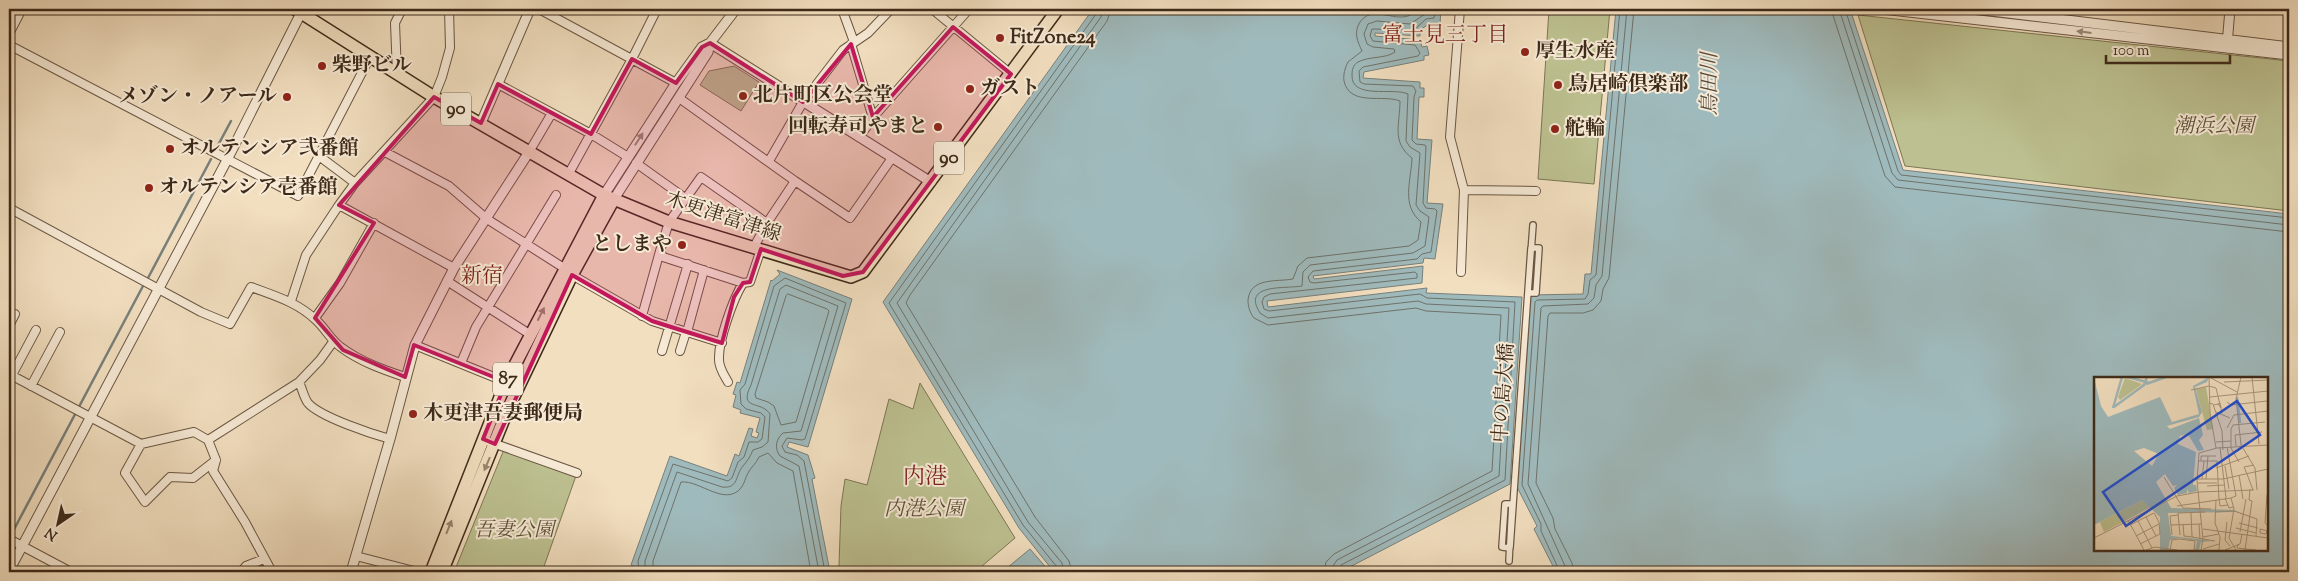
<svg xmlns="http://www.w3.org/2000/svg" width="2298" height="581" viewBox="0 0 2298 581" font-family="'Sorts Mill Goudy','Noto Serif JP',serif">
<rect width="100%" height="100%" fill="#f2dfc0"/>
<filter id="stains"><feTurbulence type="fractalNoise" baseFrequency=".004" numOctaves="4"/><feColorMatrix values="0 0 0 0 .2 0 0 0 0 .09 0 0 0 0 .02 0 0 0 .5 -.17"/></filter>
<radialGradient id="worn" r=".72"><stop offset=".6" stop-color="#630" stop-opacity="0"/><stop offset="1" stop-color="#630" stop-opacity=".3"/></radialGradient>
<path fill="#bdc191" stroke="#7d7655" d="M1549 9H1610L1594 184 1538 179Z
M1858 15 2289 61V211L1905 166Z
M734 66 759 82 741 111 700 85 709 71Z
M920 383 1015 538 975 572H857L839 566 841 506 845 479 867 485 889 399 913 409Z
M505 447 577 473 542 572H454Z"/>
<path fill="#9fbabc" stroke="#78807b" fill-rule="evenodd" d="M1093 9H1441L1440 24H1429L1420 30V36L1375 33V36L1420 40 1422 47 1427 46 1429 55 1424 56V60L1364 72 1363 78 1420 82V88H1424V97H1419L1417 139 1432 140 1427 203 1443 204 1435 259 1424 258 1423 263 1313 276 1314 279 1423 266 1422 283 1267 301 1268 307 1427 288 1426 293 1522 297 1510 484 1340 572H1054L1019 528 883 302Z
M1616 9H1850L1903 170 2289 214V572H1556L1534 529 1537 526 1517 487 1530 295 1583 294 1585 274H1591ZM2096 378H2267V550H2096Z
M777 270 852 299 808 447 789 442 787 447 808 455 815 478 812 479 830 572H633L635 567 631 565 670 456 727 476 735 454 739 456 749 428 753 429 751 436 757 438 759 433 756 432 760 418 740 413 741 410 733 407 736 395 733 394 737 382 740 383 771 280 772 281 780 274Z
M1030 549 1050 572H1002Z"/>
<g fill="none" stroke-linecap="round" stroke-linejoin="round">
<path stroke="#6e726a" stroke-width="1" d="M1831 9 1885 176 1895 187 2289 232
M1839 9 1892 173 1898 180 2289 225
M1845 9 1898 171 1901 175 2289 218
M788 294 827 309 829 311 796 422 781 425 774 406 768 402 756 398 755 394 786 296Z
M639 572 638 561 673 464 728 481 732 478 738 462 744 457 749 442H758L762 439 765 417 761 413 746 409 741 404 740 390 745 384 774 286 785 278 846 303 805 439 802 440 787 438 782 446 785 452 797 455 804 461 825 572
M645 572V561L677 472 722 487C739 489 735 475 743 466 748 460 750 457 753 450L762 447 768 442 770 414C761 400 738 411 751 385L780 289 786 285 838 306 801 431 783 433C776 439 774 448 780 456L799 466 819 572
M653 572V561L681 482C700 480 725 507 741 488 745 483 745 478 748 473 751 467 756 464 759 457L768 453 777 463 793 471 811 572
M1058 572 1057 567 1023 525 889 303 1096 14 1097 9
M1064 572 1062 563 1028 522 897 303 1101 17 1103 9
M1072 572 1069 561 1035 517 906 303 910 295 1107 21 1111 9
M1324 572 1326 562 1334 554 1492 471 1501 315 1426 311 1416 308 1268 325 1254 318C1250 313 1248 307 1248 300 1250 277 1277 282 1293 279L1298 266 1307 258 1409 246 1418 240 1421 222C1401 205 1411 182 1412 158 1391 142 1400 124 1400 101 1383 94 1350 107 1344 81 1343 75 1345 68 1348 62L1362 51C1358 42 1353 33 1360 22 1372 5 1392 21 1408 16 1411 15 1415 11 1418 9
M1331 572 1333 566 1337 560 1499 476 1509 308 1426 304 1418 301 1268 318 1260 313C1241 283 1286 289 1302 286L1303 272 1310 265 1413 253 1425 246 1429 217 1420 211 1416 205 1420 153 1410 147 1406 141 1408 94C1393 87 1351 100 1352 75 1352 70 1353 65 1358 62 1369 56 1385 59 1395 52L1394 49 1373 47 1367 44 1364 34 1368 24 1377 21 1410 24 1428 12 1430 9
M1338 572 1341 565 1505 480 1515 302 1427 298 1420 294 1269 311 1264 309 1262 302 1264 297 1270 294 1417 278V274L1415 272 1314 283 1310 282 1308 277 1313 271 1417 259 1422 254 1431 252 1437 211 1435 209 1426 208 1423 203 1426 147 1425 145 1416 144 1412 140 1414 97 1416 91 1413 86 1364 84 1360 82 1359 71 1363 67 1418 56 1420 53 1415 45 1373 41 1370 36 1372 29 1414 30 1426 19 1434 18 1436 9
M1560 572 1541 531V524L1522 485 1535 302 1537 300 1585 299 1588 294 1590 280 1596 275 1620 9
M1566 572 1565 566 1528 484 1541 308 1543 306 1588 304 1594 298 1596 285 1602 276 1627 9
M1574 572 1572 563 1555 529 1553 518 1536 483 1548 316 1550 313H1583L1593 310 1601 301 1603 289 1609 278 1634 9"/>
<path stroke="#78807b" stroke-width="2.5" d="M216 149 231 121
M148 278 211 159
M10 537 143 286"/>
<defs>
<path id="pedestrian" d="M1509 561 1512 504H1505L1502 547 1510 548 1531 248H1539L1536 293H1528L1533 225"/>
<path id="minor" d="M539 9 676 83
M842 9 854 42
M932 9 1011 74
M1460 9 1450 137 1464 190 1461 272
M9 34 22 9
M851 44 873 118
M9 45 298 196 370 57
M397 74 395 23 402 9
M498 84 591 134 628 157
M679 98 795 181 850 218 892 158
M859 137 876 114 969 9
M385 152 449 186 487 219 564 268
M529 152 552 113
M319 156 355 183
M769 161 803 102 843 50 868 33 891 9
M636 163 685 198
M568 175 632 59 657 9
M1464 190 1536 191
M339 205 454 268
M9 208 201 312 230 324 251 287C275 296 297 302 316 320 326 329 331 341 342 348 361 362 384 370 405 377
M754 247 767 223 795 181
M572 275 652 321 722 343
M447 281 531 335
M743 283 663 257 660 251 669 222 701 177 767 223
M291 301 306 255 339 205 355 183 434 97 442 77 450 48 449 9
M642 316 660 251
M315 318 340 283 374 223
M9 326 15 314
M687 332 704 270
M415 345 506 382
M662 351 688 264
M680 351 686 332
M461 363 476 327 556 195
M9 374 141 444 194 432 208 440 216 460 213 471 245 522 272 572
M12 375 36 330
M299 382C302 388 304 398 308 403 320 417 372 434 390 439
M728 382C724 375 719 368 719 360 718 341 733 299 743 283L750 282 761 249
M31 386 60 332
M208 440 299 382 320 360 333 342
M490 442 577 473
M141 444 125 473 145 502 170 477 193 478 216 460
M9 539 71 572
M356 556 418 572
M241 572 246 566 264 559"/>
<path id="tertiary" d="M736 9 710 43 931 182
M1882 9 2289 55
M1975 9 2289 47
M2227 45 2230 9
M481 123 530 9
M604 195 676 83 702 47 710 43
M614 199 708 52 710 43
M9 571 227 160 303 9
M351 572 390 439 415 345 454 268 529 152"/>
<path id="primary" d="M295 9 434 97 604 195 669 222 851 277 863 272 1058 9
M431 572 506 382 604 195
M442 572 508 409 572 275 614 199"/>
</defs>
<use href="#pedestrian" stroke="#6a5743" stroke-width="8"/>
<use href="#minor" stroke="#6a5743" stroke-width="10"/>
<use href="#tertiary" stroke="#6a5743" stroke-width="11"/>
<use href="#primary" stroke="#3d2a19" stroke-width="14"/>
<use href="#pedestrian" stroke="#f7ead6" stroke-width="5.5"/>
<use href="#minor" stroke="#f7ead6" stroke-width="8"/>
<use href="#tertiary" stroke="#f7ead6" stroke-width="9"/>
<use href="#primary" stroke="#f2dfc0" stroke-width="11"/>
</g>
<defs><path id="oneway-solid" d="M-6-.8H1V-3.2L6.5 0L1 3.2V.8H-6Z" transform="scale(1.25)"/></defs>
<g fill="#9a8a78">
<use href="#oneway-solid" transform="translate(2084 32) rotate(-173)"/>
<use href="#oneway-solid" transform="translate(639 139) rotate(-57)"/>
</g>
<g fill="#98846c">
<use href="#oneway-solid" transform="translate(541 314) rotate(-63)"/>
<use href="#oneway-solid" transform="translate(487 464) rotate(113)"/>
<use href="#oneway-solid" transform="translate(449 527) rotate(-68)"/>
</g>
<path fill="#c2185b" fill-opacity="0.2" stroke="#c2185b" stroke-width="4" stroke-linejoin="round" d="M953 27 1011 74 863 272 843 276 761 249 750 282 743 283 734 297 722 343 652 321 572 275 495 444 483 439 506 382 414 345 405 377 343 350 315 318 374 223 339 205 434 97 481 123 498 84 591 134 632 59 676 83 702 47 710 43 803 102 851 44 873 117Z"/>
<g fill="#8f2418" stroke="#f7ead6" stroke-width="2">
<circle cx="1000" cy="38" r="5"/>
<circle cx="1525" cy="52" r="5"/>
<circle cx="322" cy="66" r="5"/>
<circle cx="1558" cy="85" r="5"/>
<circle cx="970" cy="89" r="5"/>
<circle cx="743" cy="96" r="5"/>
<circle cx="287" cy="97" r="5"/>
<circle cx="938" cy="127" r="5"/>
<circle cx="1555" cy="129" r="5"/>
<circle cx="170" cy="149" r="5"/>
<circle cx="149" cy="188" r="5"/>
<circle cx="682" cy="245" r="5"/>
<circle cx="413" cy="414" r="5"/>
</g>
<g text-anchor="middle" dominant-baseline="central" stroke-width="4" stroke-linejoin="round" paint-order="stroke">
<g fill="#f7ead6" stroke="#756452" stroke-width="1">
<rect x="441" y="92.5" width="30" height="33" rx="4"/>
<rect x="934" y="141.5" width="30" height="33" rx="4"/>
<rect x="493" y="362.5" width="30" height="33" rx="4"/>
</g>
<g font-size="19" font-weight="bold" fill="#3d2a19">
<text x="456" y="109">90</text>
<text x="949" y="158">90</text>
<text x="508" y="379">87</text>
</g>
<g font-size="20" font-weight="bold" fill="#3d2a19" stroke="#f7ead6" text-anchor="start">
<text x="1010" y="38">FitZone24</text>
<text x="1535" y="52">厚生水産</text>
<text x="332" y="66">柴野ビル</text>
<text x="1568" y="85">鳥居崎倶楽部</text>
<text x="980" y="89">ガスト</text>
<text x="753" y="96">北片町区公会堂</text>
<text x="277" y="97" text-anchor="end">メゾン・ノアール</text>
<text x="928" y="127" text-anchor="end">回転寿司やまと</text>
<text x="1565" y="129">舵輪</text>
<text x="180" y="149">オルテンシア弐番館</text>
<text x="159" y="188">オルテンシア壱番館</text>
<text x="672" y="245" text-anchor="end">としまや</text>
<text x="423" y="414">木更津吾妻郵便局</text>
</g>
<g font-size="20" font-style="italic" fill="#5d5037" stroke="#f7ead6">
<text x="2214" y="127">潮浜公園</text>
<text x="924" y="510">内港公園</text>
<text x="514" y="531">吾妻公園</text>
</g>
<g font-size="20" fill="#3d2a19" stroke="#f7ead6">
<text transform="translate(723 218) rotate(18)">木更津富津線</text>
<text transform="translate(1505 393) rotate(-86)">中の島大橋</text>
</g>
<g font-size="21" fill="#7a1f14" stroke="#f7ead6">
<text x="1445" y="36">富士見三丁目</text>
<text x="482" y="277">新宿</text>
</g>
<g font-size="21" font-style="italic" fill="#564e42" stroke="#f7ead6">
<text transform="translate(1711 84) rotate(-90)">鳥田川</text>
</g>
<g font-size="22" fill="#7a1f14" stroke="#f7ead6">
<text x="925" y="478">内港</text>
</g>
</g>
<g transform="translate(2094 377)">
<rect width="174" height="174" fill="#f2dfc0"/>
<path d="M31 1 48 7 26 23 24 20ZM112 10 119 52 113 53 102 12ZM48 123 57 130 10 155 6 145Z" fill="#bdc191"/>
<path d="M115 0 113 5 101 10 108 35 105 40 73 49 76 52 105 41 109 58 105 63 110 73 104 74 94 57 86 59 84 67 102 75 99 108H102L103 114 95 116 93 112V116L84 118 80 111 83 108 79 109 71 97 62 105 77 131 140 133 156 140 144 135 74 136 77 159 120 164 107 165 105 173H101L103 164 85 161 76 163 74 173H66V140L48 123 0 148V1L7 29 14 40 66 20 78 45 105 37 99 9ZM50 71 65 77 58 89 40 74Z" fill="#9fbabc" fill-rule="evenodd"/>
<path fill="none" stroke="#9fbabc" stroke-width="2.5" d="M34 0 56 6M52 7 72 0M143 20 146 46M20 30 50 8 53 0M19 31 28 0"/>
<path fill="none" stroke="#aa977d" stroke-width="1" d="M115 0 116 36 122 71M147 0 142 22 147 68 161 91 163 113M158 0 165 67M117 1 143 15M130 5 174 3M97 13 115 9 122 11 128 36M116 20 174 14M133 25 137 28 173 24M115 26 119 27 128 54 129 73M120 28 124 27 126 26 127 31 124 27M122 35 136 41M133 51 140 38 174 34M137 52 139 48 171 45M137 52V71L145 85M122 65 137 64M142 69 141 58 168 55M126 70 132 121M133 70 142 119 137 121 140 132 135 161 142 173M104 84H123L125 122M107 84V79H122M131 89 135 112M122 91 155 79M153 97 150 90 160 88M153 97 159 113M145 98 149 122M70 100 89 131 117 132M103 102H129L174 92M108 102 110 84M112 102 114 79M104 106H123M113 109 130 108M105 115 160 113M173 118 171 146 174 149M83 119 105 115M131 121 135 131 140 130M125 122 126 129 134 128M122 123 121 146 126 160 125 173M83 129 137 121M121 135 140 134 163 142 162 159M52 140 62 159M34 143 50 173M44 144 58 171M133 145 131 163 136 169M145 146 164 151M89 147 90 159 98 160 97 136M105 147 106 162M36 148 60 136 65 145 66 157 46 167M77 148 107 147M142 151 162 156M109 152 174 161M166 152 173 154 172 157 166 156ZM146 155 152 122M78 158 76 139 84 138M86 158 84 136 111 135M42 159 65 147M98 160 121 164M109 160 125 157M0 161 83 119M144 167 143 171 162 173M109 172 125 167M52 173 61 170 83 173M76 173 78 163 85 162 101 164 100 173M107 173 109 162 103 104 105 76 123 71 174 68M131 173 146 167 148 157M151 173 158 124 155 123 156 112"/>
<path fill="#1d4ed8" fill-opacity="0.15" stroke="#1d4ed8" stroke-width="2.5" d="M143 24 166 58 32 149 9 115Z"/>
<rect width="174" height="174" fill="none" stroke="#3d2a19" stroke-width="2.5"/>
</g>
<rect width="2298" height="581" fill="none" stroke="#f2dfc0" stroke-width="30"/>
<rect x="10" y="10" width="2278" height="561" fill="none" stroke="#3d2a19" stroke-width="2.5"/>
<rect x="15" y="15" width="2268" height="551" fill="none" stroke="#3d2a19"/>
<g transform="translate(58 524) rotate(214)" stroke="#f7ead6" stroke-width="4" paint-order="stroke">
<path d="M0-4L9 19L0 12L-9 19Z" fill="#3d2a19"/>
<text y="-8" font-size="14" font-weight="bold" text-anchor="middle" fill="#3d2a19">N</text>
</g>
<path d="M2106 55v8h124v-8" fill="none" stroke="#3d2a19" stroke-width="2.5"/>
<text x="2113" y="55" font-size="15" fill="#3d2a19" stroke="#f7ead6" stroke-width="4" paint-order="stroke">100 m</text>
<rect width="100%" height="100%" filter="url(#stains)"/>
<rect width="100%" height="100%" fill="url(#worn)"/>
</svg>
